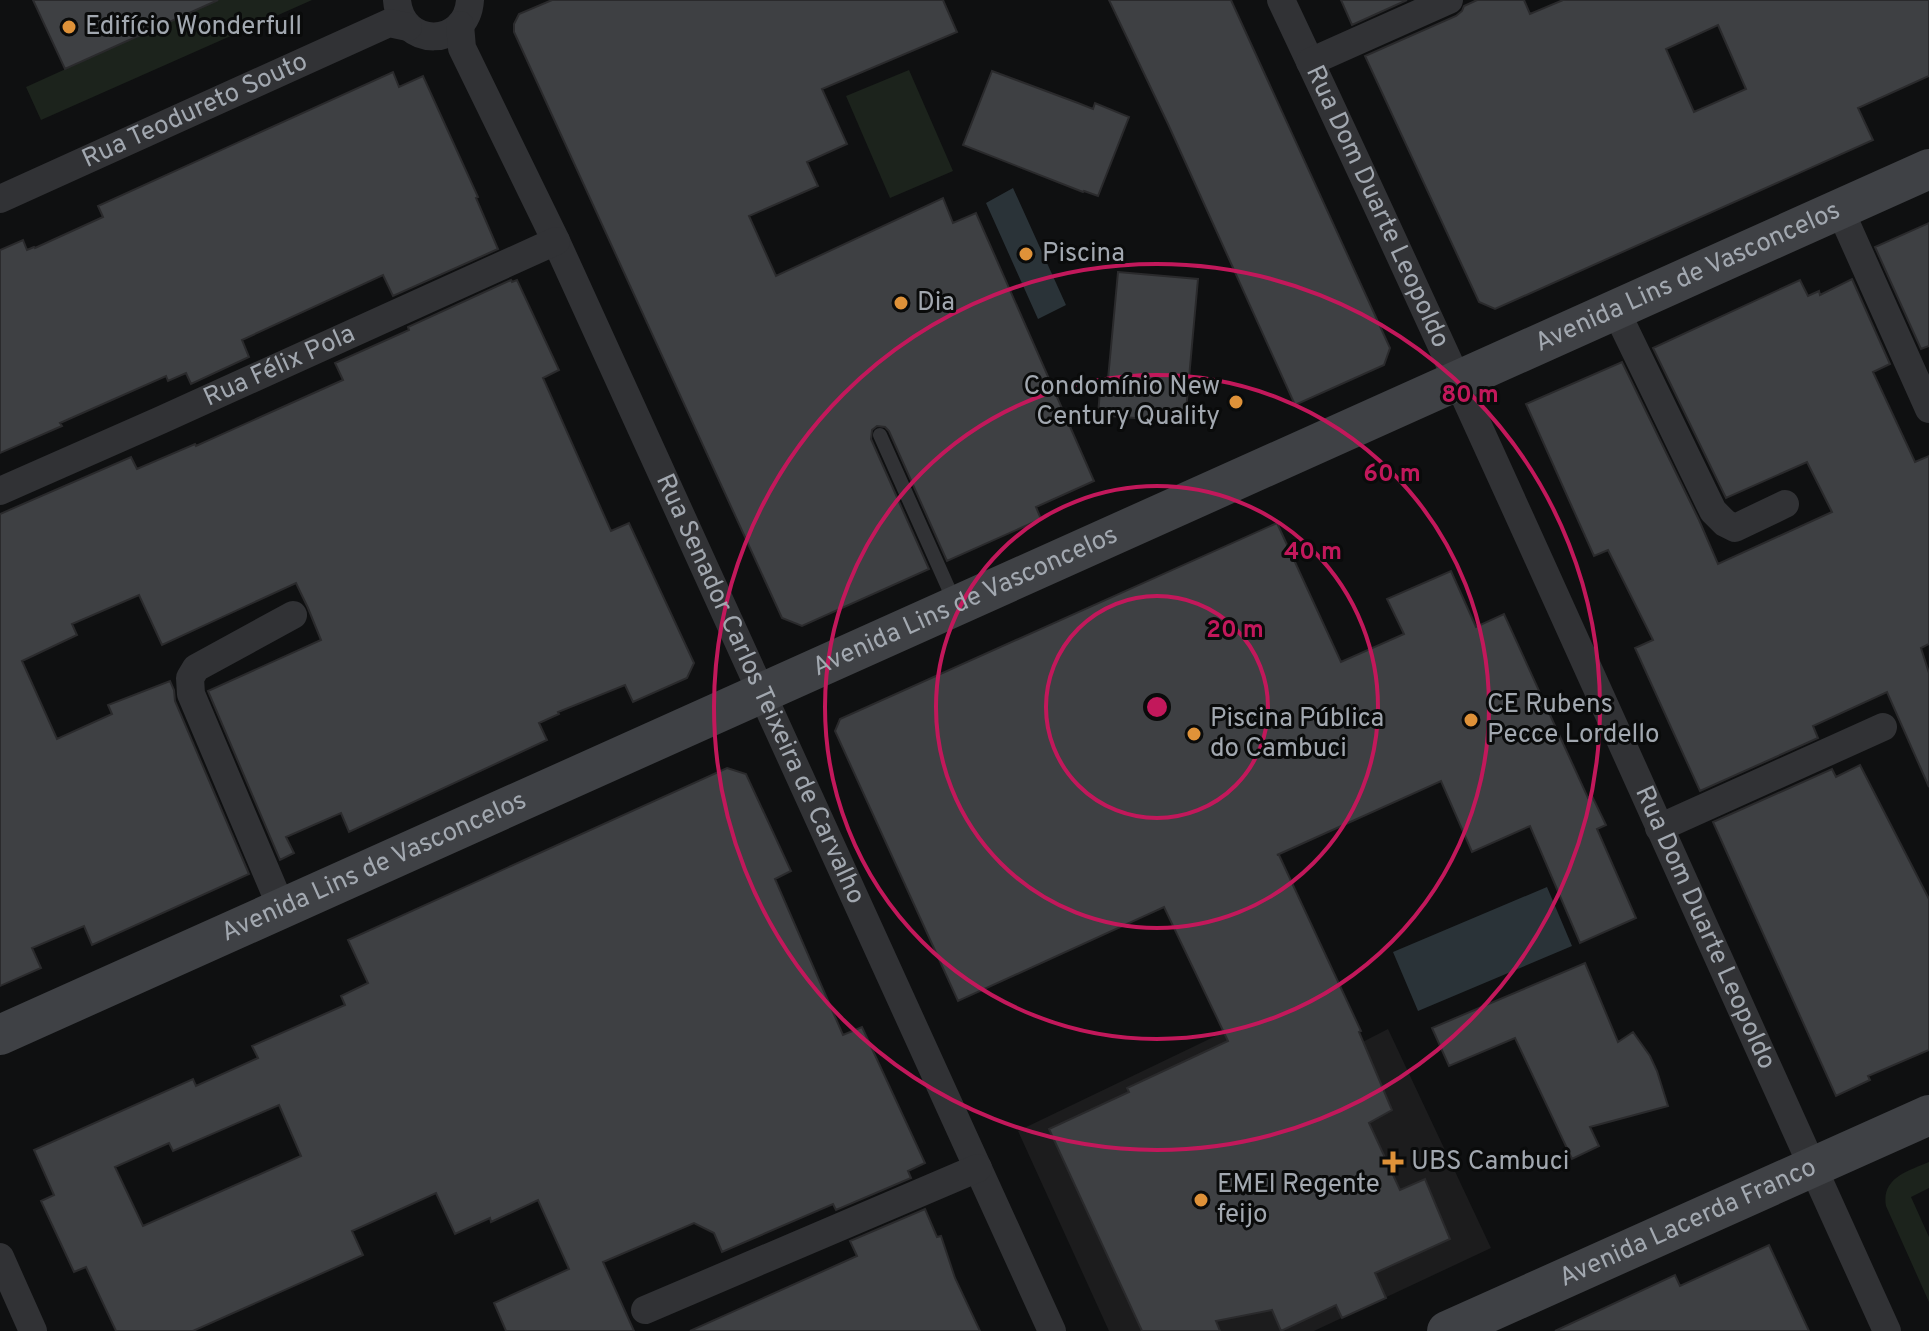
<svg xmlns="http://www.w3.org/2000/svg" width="1929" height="1331" viewBox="0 0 1929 1331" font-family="Overpass,sans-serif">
<rect width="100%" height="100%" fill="#0f1011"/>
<path fill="#1c1c1d" d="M1388 1029 1491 1248 1314 1331H1109L1018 1131 1224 1032 1294 1077Z"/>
<path fill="#1c231c" d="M218 0H312L41 120 26 87Z
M909 70 953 171 890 198 846 96Z
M1929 1162V1188L1911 1197 1929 1237V1302L1886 1206C1881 1178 1908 1171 1929 1162Z"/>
<path fill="#2a3338" d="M1013 188 1066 305 1038 319 986 203Z
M1547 887 1572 946 1418 1011 1393 952Z"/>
<path fill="#3e4043" stroke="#2a2a2c" stroke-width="2" fill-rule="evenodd" d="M33 0H218L65 69Z
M552 0H943L957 32 822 89 847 144 807 162 818 186 749 216 776 276 943 198 953 223 976 213 1094 481 1036 507 1041 519 947 561 889 431 885 427 877 426 872 430 871 439 929 569 802 626 782 618 514 32V24L519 14Z
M1109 0H1231L1390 348 1384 365 1295 405 1168 124Z
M1341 0H1407L1352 25Z
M1477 0H1524L1530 14 1563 0H1929V76L1858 108 1873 140 1495 309 1479 302 1365 56 1456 16 1462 11 1464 6ZM1718 25 1746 89 1694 112 1666 49Z
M992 71 1078 103 1093 109 1095 103 1129 117 1098 196 1084 191 1083 192 963 145Z
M393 72 399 87 423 76 478 197 476 198 498 249 393 296 383 275 242 340 249 357 191 384 186 373 168 381 166 376 60 423 62 426 0 453V250L23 240 27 250 34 247 35 248 103 217 98 206Z
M1929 223V346L1921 349 1875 247Z
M1118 272 1198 279 1185 422 1098 415 1101 378 1108 379Z
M1852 279 1890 364 1873 372 1915 462 1929 456V644L1921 648 1929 673V787L1887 692 1813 726 1818 738 1700 791 1635 648 1653 640 1608 550 1594 556 1526 404 1622 362 1699 520 1718 564 1832 512 1807 462 1726 498 1653 348 1800 280 1808 296 1819 291 1820 295Z
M511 280 512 282 517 280 559 370 543 378 611 531 629 523 694 663 687 678 633 702 625 685 558 712 559 714 539 723 547 740 349 832 341 813 286 837 294 853 280 860 208 691 321 640 308 608 296 583 162 645 139 595 72 624 77 635 22 661 57 739 112 714 108 705 170 681 174 690 175 701 249 874 92 945 84 926 32 948 41 968 0 986V514L131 457 137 469 195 444 196 446 316 392 343 380 335 363 409 330 408 327Z
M1277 523 1341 662 1404 634 1387 599 1451 571 1476 627 1504 614 1588 798 1592 796 1606 825 1597 829 1636 918 1580 943 1530 826 1472 852 1441 781 1277 855H1279L1361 1031 1359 1032 1392 1110 1369 1123 1400 1190 1425 1179 1450 1239 1375 1273 1386 1298 1342 1318 1336 1305 1281 1331 1272 1310 1216 1321 1220 1331H1142L1049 1129 1129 1092 1127 1088 1228 1041 1164 907 958 1001 835 731 840 719Z
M1860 765 1929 899V1050L1868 1076 1870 1080 1836 1096 1713 822 1832 769 1836 777Z
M727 768 746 774 791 871 775 879 843 1035 862 1027 925 1163 908 1171 911 1178 836 1210 833 1204 722 1252 714 1233 694 1223 603 1262 634 1331H506L494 1303 569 1269 538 1200 491 1222 490 1218 455 1234 436 1193 352 1231 363 1255 193 1331H116L86 1267 74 1272 41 1201 54 1195 34 1150 193 1079 196 1086 258 1058 252 1046 345 1005 341 996 368 983 348 940ZM279 1105 301 1156 143 1226 115 1167 169 1143 173 1151Z
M1585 963 1618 1042 1633 1032 1650 1056 1657 1071 1668 1106 1590 1127 1599 1146 1572 1159 1515 1038 1449 1066 1432 1028Z
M925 1209 937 1237 941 1236 955 1278 980 1331H690L857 1256 850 1241Z
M1769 1245 1809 1331H1555L1675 1275 1680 1286Z"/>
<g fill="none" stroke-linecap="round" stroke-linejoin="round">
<path stroke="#313235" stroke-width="14" d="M880 435 955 603"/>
<g stroke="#313235" stroke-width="28">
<path d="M397 0C401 49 467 48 470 0"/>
<path id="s1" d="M1281 0C1489 441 1685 887 1887 1331"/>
<path id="s2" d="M460 25 462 48 556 241 1052 1331"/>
<path d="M1310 62 1449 0"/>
<path id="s3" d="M0 199 389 23 408 27"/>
<path d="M1840 210 1929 409"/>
<path d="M1615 309 1713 511 1725 523 1735 528 1785 504"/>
<path id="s4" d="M0 491 161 420 556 241"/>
<path d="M1659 828 1883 727"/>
<path d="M282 909 191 694 190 678 196 668 293 615"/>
<path d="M0 1257 33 1331"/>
<path d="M645 1310 978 1168"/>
</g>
<g stroke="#3f4145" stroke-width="40">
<path id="s5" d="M0 1035 1929 169"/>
<path id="s6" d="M1447 1331 1929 1115"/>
</g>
</g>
<g fill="none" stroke="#c2185b" stroke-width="4">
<circle cx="1157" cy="707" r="111"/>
<circle cx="1157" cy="707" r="221"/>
<circle cx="1157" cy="707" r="332"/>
<circle cx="1157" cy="707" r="443"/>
</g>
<g fill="#df9239" stroke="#0a0b0b" stroke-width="3">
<circle cx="69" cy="27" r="8"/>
<circle cx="1026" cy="254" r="8"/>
<circle cx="901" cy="303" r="8"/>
<circle cx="1236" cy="402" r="8"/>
<circle cx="1471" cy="720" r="8"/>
<circle cx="1194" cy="734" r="8"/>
<path d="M1389 1150h8v8h8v8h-8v8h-8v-8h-8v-8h8z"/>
<circle cx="1201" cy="1200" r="8"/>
</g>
<g text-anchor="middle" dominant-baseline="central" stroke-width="6" stroke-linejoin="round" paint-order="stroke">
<g font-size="26" fill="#a2a8b0" stroke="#0a0b0b" text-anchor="start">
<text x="85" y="27">Edifício Wonderfull</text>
<text x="1042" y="254">Piscina</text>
<text x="917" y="303">Dia</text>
<text x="1220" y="387" text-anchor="end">Condomínio New<tspan x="1220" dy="30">Century Quality</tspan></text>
<text x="1487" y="705">CE Rubens<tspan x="1487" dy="30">Pecce Lordello</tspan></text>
<text x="1210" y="719">Piscina Pública<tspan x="1210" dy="30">do Cambuci</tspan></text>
<text x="1411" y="1162">UBS Cambuci</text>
<text x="1217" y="1185">EMEI Regente<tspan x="1217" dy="30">feijo</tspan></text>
</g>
<g font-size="26" fill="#a2a8b0" stroke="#0a0b0b">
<text stroke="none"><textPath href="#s3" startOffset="214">Rua Teodureto Souto</textPath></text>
<text stroke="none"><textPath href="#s1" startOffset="228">Rua Dom Duarte Leopoldo</textPath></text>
<text stroke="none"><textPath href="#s5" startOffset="1850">Avenida Lins de Vasconcelos</textPath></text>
<text stroke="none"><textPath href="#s4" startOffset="306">Rua Félix Pola</textPath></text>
<text stroke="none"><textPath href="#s5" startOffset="1058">Avenida Lins de Vasconcelos</textPath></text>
<text stroke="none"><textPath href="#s2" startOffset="730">Rua Senador Carlos Teixeira de Carvalho</textPath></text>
<text stroke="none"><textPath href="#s5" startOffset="410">Avenida Lins de Vasconcelos</textPath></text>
<text stroke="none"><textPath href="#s1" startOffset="1020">Rua Dom Duarte Leopoldo</textPath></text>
<text stroke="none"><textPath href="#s6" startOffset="264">Avenida Lacerda Franco</textPath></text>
</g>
</g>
<circle cx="1157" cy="707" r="12" fill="#c2185b" stroke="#0a0b0b" stroke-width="4"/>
<g font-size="24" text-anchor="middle" font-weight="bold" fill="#c2185b" stroke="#0a0b0b" stroke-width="6" stroke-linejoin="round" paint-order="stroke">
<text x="1470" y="402">80 m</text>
<text x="1392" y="481">60 m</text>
<text x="1313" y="559">40 m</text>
<text x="1235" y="637">20 m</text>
</g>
</svg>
